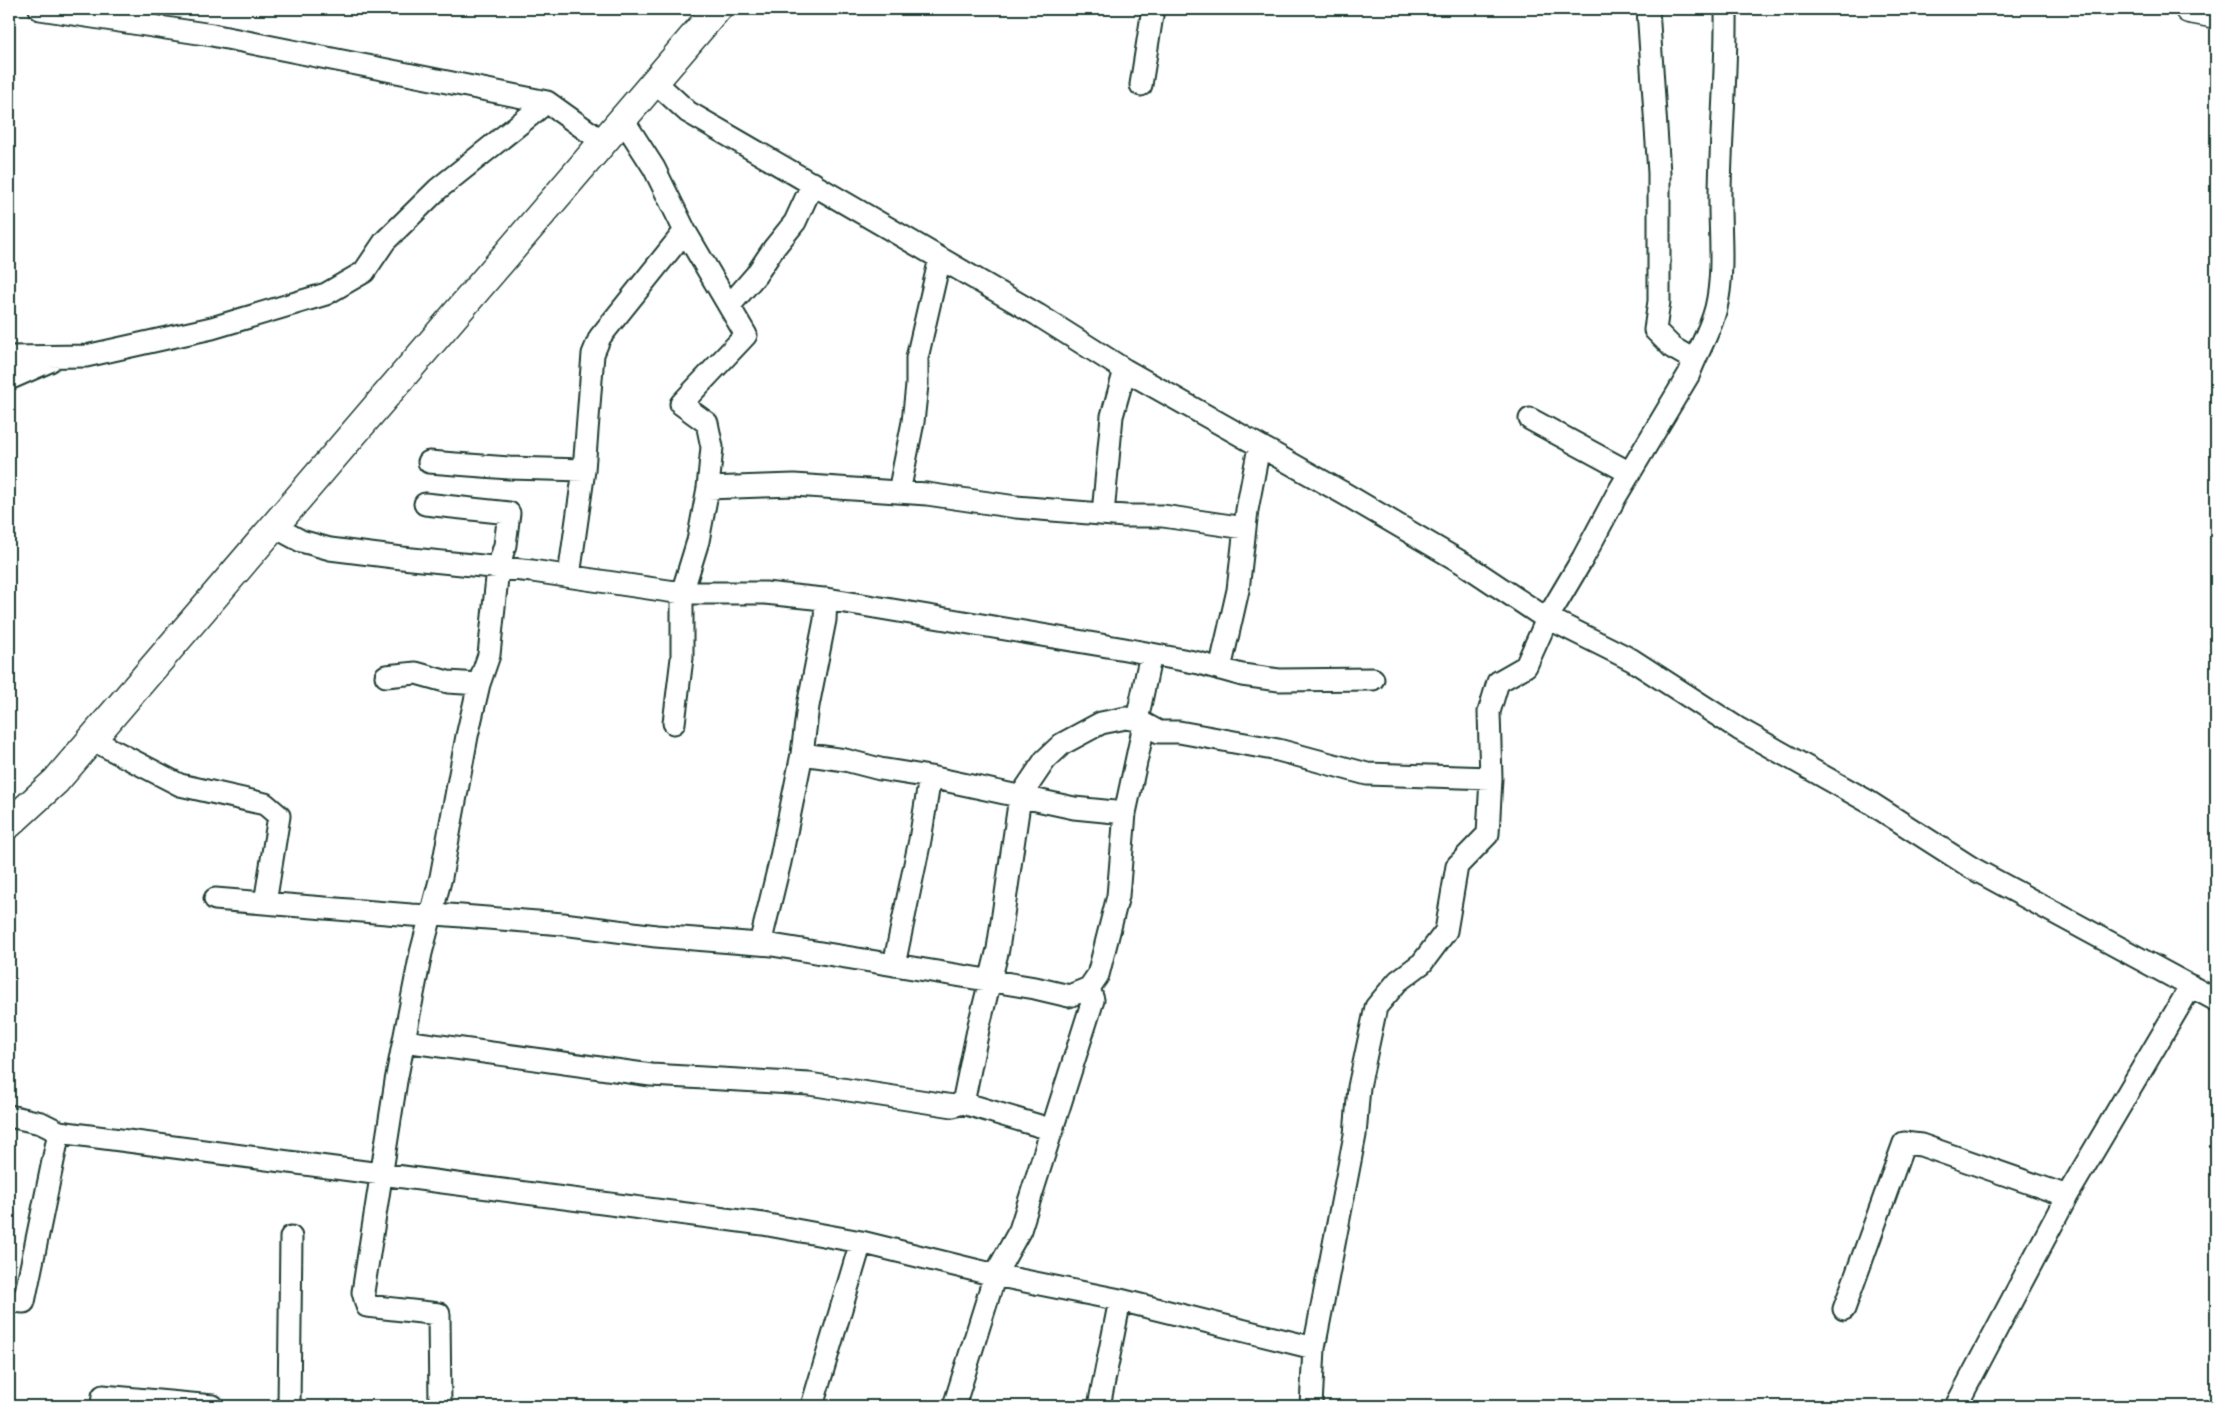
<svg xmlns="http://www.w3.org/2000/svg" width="2225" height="1415" viewBox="0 0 2225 1415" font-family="'Comic Neue',sans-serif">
<rect width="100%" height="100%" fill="#fff"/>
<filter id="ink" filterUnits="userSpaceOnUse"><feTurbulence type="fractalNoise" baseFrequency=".02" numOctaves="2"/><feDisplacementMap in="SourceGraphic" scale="10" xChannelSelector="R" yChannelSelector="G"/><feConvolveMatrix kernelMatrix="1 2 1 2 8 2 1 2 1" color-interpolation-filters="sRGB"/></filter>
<g filter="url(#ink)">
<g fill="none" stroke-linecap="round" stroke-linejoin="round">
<defs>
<path id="street" d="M40 9 212 35 547 102 603 142
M1648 9 1659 173V301L1655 330 1673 348 1694 360
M654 81 688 112 1038 315 1125 370 1345 494 1466 565 1538 613 1632 660 1739 729 1869 802 1972 868 2216 1000
M1141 85 1153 9
M622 118 654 168 685 231 746 335 681 404 707 423 712 447 708 488 698 541 682 593V658L674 723
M729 306 756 275 774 248 795 222 813 183
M9 357 86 356 212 328 326 294 364 272 385 241 438 189 547 102
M9 379 50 361
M1530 419 1630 473
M429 462 509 468 584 470
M708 488 794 485 927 494 1016 507 1125 516H1163L1245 528
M899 492 913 422 917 385V358L940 258
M425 504 509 513 505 545 498 568 489 655 479 684 467 736 441 877 421 953 396 1081 363 1292 367 1306 439 1314 440 1406
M1103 514 1112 416 1125 370
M273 526 301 541 330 549 402 558 532 571 682 593H765L833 600 1125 649 1199 663 1242 675 1279 680 1373 679
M569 576 584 470 593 354 600 337 685 231
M1220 669 1238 590 1247 510 1259 447
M386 676 416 673 448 682 479 684
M1137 720 1151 654
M91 739 180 785 265 804 279 816 265 903
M802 754 845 760 880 769 930 777 1074 808 1125 813
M215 899 411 915 430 916 436 914 563 924 656 936 772 945 1035 988 1069 996 1089 988 1098 975 1118 896 1125 813 1144 725
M760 944 780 862 802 754 808 706 825 620 826 599
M894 965 920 840 930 777
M404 1041 651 1075 809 1084 953 1106 963 1103 1053 1130
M963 1103 979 1025 998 949 1020 797 1045 760 1062 744 1101 723 1126 718 1137 720 1159 732H1179L1278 750 1367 774 1491 778
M9 1116 41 1123 59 1132 763 1224 861 1242 995 1275 1120 1300 1314 1348
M9 1301 24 1302 59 1132
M1844 1309 1904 1143 1921 1145 2067 1196
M102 1406 103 1396 213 1406
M289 1406 291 1237
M812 1406 861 1242
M954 1406 995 1275 1020 1230 1093 1000 1089 988
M1099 1406 1120 1300
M1311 1406 1314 1348 1355 1135 1359 1087 1376 1007 1398 981 1422 963 1446 931 1457 866 1488 834 1491 778 1489 712 1498 682 1526 666 1548 617 1583 558 1616 496 1689 374C1697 352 1710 332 1716 308 1725 270 1719 229 1720 191 1721 130 1727 69 1726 9
M1956 1406 2067 1196 2191 986"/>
<path id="secondary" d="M2189 9 2216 14
M9 824 56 781 717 9"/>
</defs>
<use href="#street" stroke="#1f3d34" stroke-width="25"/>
<use href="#secondary" stroke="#1f3d34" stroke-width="31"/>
<use href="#street" stroke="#fff" stroke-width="21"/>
<use href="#secondary" stroke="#fff" stroke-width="28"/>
</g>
</g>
<rect width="2225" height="1415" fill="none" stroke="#fff" stroke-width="30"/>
<rect x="15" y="15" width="2195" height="1385" fill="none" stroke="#1f3d34" stroke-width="2" filter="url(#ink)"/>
</svg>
